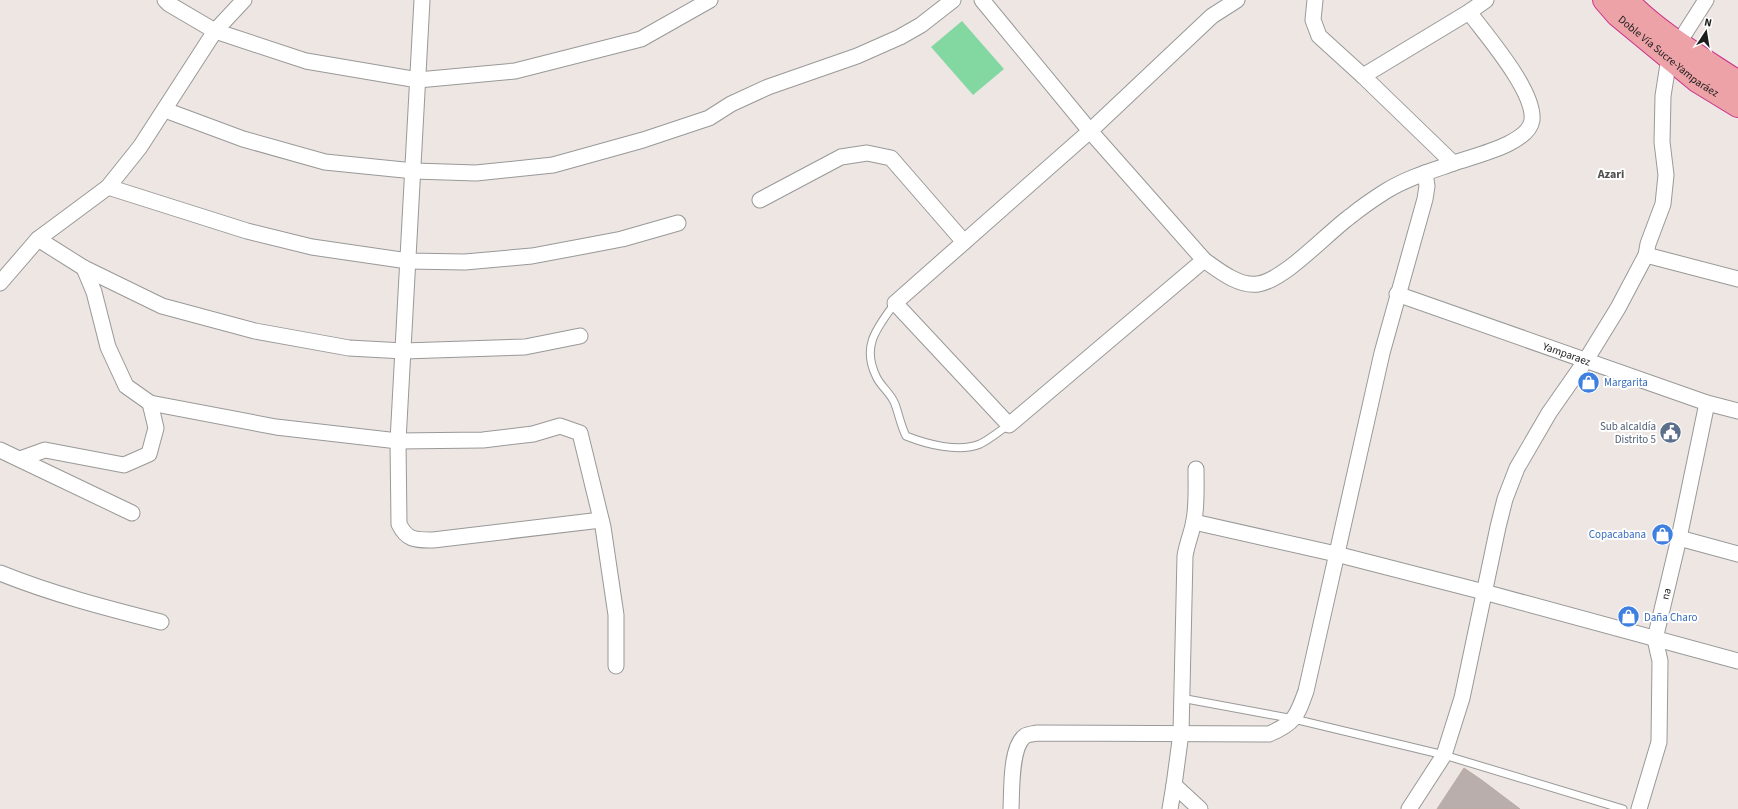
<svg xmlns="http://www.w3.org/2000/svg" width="1738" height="809" viewBox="0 0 1738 809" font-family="'Source Sans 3',sans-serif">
<rect width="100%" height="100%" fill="#ede6e2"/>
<path fill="#83d8a2" d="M962 21 1004 69 973 95 931 47Z"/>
<path fill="#b9aeab" stroke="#bdaaa5" d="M1464 768 1483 781 1520 809H1437Z"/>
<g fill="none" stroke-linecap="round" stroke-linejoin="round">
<defs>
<path id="service" d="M895 303C878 327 861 345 876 376 880 386 891 393 895 404 899 415 901 426 906 436 926 444 959 453 980 444 990 439 999 431 1009 425
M1181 698 1294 719 1444 755 1623 809"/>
<g id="minor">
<path d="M165 0 169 4 215 31 306 61 418 80 515 71 641 39 710 0"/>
<path d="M422 0 398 441 399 524C407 541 417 540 433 540L601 520"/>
<path d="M982 0 1090 131 1204 260C1218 270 1239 287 1258 284 1285 280 1328 232 1352 215 1363 206 1375 198 1386 191 1407 178 1431 171 1454 163 1473 156 1529 144 1532 120 1535 91 1486 35 1469 12"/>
<path d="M1315 0 1313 20 1319 36 1363 76 1453 163"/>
<path d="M1363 76 1469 12 1486 0"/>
<path d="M165 110 243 139 325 162 414 171 476 173 553 165 643 140 709 118 731 104 768 87 857 56 900 37 921 25 953 0"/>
<path d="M108 187 247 231 312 247 408 261 465 262 532 256 622 239 678 223"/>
<path d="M760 200 841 157 867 153 891 158 964 242"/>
<path d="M38 239 84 268 162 306 255 331 349 348 404 351 525 347 580 336"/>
<path d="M1646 255 1738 279"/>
<path d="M1204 260 1009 425 895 303 1090 131 1212 16 1237 0"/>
<path d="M84 268 94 292 108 347 126 386 150 403 276 427 398 441 483 440 533 434 560 426 580 433 603 527 616 615V666"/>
<path d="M0 283 38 239 108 187 140 147 215 31 244 0"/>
<path id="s1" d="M1397 294 1707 403 1738 411"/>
<path d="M0 450 132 513"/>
<path d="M20 459 45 450 124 465 149 454 156 428 150 403"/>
<path d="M1194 522 1336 554 1484 592 1738 661"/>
<path d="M1679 538 1738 554"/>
<path d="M0 573C52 594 106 608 161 622"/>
<path d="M1174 785 1181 733 1185 556C1187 543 1192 533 1194 520 1197 504 1196 486 1196 469"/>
<path d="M1011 809C1012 791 1010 747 1025 736 1028 734 1033 734 1037 733L1269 734C1295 723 1297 716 1306 691L1382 353 1425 199 1427 186 1425 173"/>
<path d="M1170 809 1174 785 1200 809"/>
<path d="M1409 809 1444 755 1462 698 1498 527 1505 499 1517 468 1549 413 1586 360 1618 308 1646 255 1648 244 1663 204 1666 175 1662 142 1663 96 1669 58 1706 0"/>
<path id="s2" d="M1639 809 1659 742 1660 661 1655 639 1679 538 1707 403"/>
</g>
<g id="trunk">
<path id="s3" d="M1604 0 1617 15 1697 81 1738 106"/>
<path d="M1627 0C1657 32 1702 58 1738 82"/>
</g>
</defs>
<use href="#service" stroke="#999" stroke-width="9"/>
<use href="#minor" stroke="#999" stroke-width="17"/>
<use href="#trunk" stroke="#cd2d8b" stroke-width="24"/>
<use href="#service" stroke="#fff" stroke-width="7"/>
<use href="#minor" stroke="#fff" stroke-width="15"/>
<use href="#trunk" stroke="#eca2a7" stroke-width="22"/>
</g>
<defs>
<symbol id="shop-disc" viewBox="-11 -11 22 22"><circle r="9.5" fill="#3f7fe0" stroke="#fff"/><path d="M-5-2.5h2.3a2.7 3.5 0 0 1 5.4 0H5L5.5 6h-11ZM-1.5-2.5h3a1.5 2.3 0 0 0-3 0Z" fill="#fff"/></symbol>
<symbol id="civic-disc" viewBox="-11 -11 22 22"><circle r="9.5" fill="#5c6f8a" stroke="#fff"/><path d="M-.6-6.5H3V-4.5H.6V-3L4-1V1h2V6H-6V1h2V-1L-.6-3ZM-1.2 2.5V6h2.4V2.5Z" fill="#fff"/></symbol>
</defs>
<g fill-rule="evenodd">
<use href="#shop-disc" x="1576" y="370" width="25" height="25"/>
<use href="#civic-disc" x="1658" y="420" width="25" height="25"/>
<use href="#shop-disc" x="1650" y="522" width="25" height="25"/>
<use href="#shop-disc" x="1616" y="604" width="25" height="25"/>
</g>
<g text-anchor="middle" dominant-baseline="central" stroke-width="4" stroke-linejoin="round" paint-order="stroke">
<g font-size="11" fill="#1c1c1c" stroke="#fff">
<text stroke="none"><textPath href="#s3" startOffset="86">Doble Vía Sucre-Yamparáez</textPath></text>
<text stroke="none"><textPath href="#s1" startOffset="180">Yamparaez</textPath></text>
<text stroke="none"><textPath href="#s2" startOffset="220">na</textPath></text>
</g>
<g font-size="11" fill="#366cbe" stroke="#fff" text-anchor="start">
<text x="1604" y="382">Margarita</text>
<text x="1646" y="534" text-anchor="end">Copacabana</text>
<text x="1644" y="617">Daña Charo</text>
</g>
<g font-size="11" fill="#4e5e75" stroke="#fff" text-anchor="end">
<text x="1656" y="426">Sub alcaldía<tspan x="1656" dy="13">Distrito 5</tspan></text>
</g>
<g font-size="12" font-weight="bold" fill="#4f4f4f" stroke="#fff">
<text x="1611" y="174">Azari</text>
</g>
</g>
<g transform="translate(1706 32) rotate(12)" stroke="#ffffff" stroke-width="3" paint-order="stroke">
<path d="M0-3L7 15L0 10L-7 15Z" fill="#1c1c1c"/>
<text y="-6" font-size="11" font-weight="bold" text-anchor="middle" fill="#1c1c1c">N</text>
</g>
</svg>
